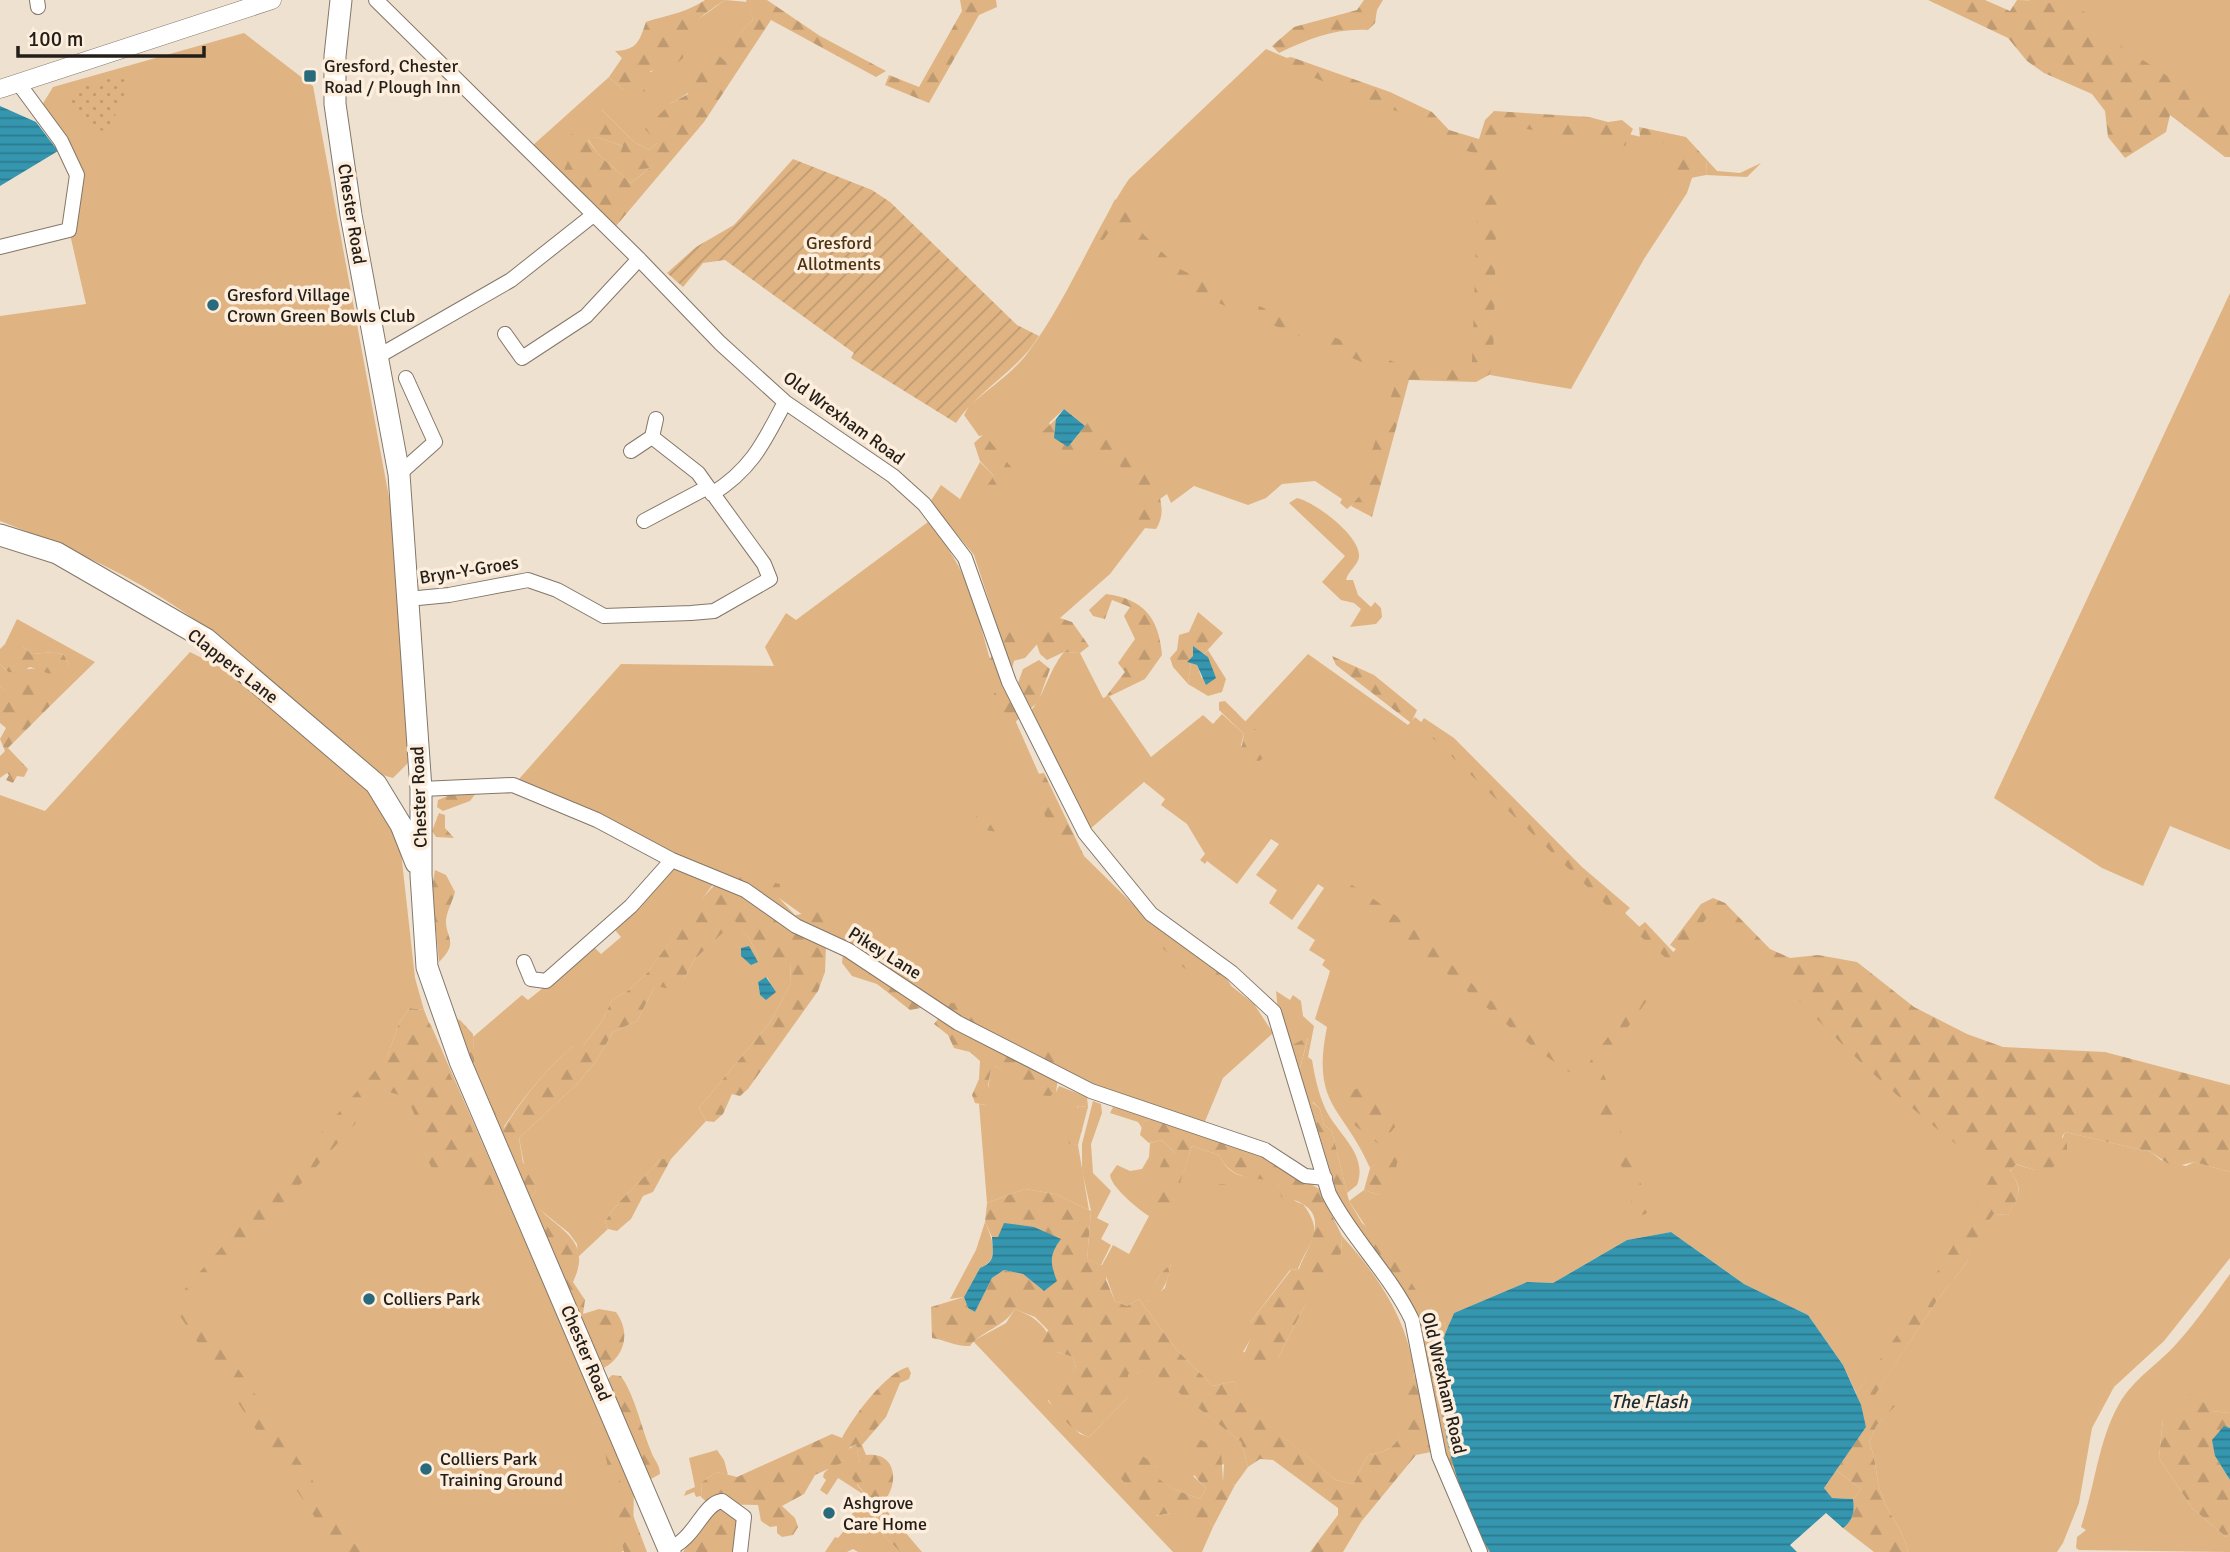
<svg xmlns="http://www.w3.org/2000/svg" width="2230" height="1552" viewBox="0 0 2230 1552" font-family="Signika,sans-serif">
<defs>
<pattern id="forest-firs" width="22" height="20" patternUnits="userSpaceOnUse" patternTransform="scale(1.75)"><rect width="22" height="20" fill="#dfb482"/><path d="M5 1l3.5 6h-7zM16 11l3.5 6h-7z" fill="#bf9a70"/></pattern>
<pattern id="park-dots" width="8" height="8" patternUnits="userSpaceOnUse" patternTransform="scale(1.75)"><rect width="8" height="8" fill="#dfb482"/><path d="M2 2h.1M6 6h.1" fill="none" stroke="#bf9a70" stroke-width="1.8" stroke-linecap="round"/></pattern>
<pattern id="garden-furrows" width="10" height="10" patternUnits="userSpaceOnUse" patternTransform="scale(1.75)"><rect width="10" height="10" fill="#dfb482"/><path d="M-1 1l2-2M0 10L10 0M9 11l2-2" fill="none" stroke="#bf9a70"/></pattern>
<pattern id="water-rules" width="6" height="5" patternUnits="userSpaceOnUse" patternTransform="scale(1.75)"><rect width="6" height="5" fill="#3596b0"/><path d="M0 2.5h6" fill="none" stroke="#2c7a8e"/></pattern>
</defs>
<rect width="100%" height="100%" fill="#efe1d0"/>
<path fill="#dfb482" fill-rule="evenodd" d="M725 0 748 2 753 20C737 33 742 36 733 51 721 73 691 92 670 104L657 143 649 150 634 142 602 110 562 174 532 146 609 77 623 90 657 68H671L692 24Z
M2028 0H2230V129Z
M244 33 313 86 395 530 409 762 393 778 379 774C308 714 239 645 159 596 110 565 54 542 0 521V316L86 304 69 230 77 175 39 110 53 87Z
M1266 49 1427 118 1445 136 1486 147 1496 121 1620 132 1650 139 1667 136 1684 145 1695 169 1687 193 1644 259 1571 389 1490 375 1404 373 1368 508 1355 502 1347 509 1340 503 1342 499 1315 481 1282 484 1266 498 1248 505 1194 486 1171 503 1167 494 1156 502 1145 528 1110 574 1060 618 1025 658 1009 662 974 555 930 502 941 485 960 499 980 462 994 476 1015 473 984 435 979 436 964 415 969 406C988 389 1014 372 1029 351 1069 297 1092 234 1129 179ZM1064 409 1085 426 1090 421 1068 455 1049 423Z
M596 137 623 146 651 167 631 183 598 154 588 139Z
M1707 160 1717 171 1740 173 1761 163 1747 177 1706 175Z
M2230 293V850L2170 826 2143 886 2102 868 1994 798Z
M1297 498C1315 502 1361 536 1359 557 1358 565 1348 571 1346 580H1353L1358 595 1371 607 1375 602 1381 608 1382 617 1376 624 1350 627 1361 609 1354 603 1341 600 1322 582 1345 556 1289 503Z
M928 522 942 538 959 567 973 598 989 656 1006 688 1016 722 1039 774 1084 856 1153 924 1254 1004 1273 1033 1223 1078 1204 1124 1085 1082 946 1008 892 965 864 948 831 935 779 898 721 875 519 779 621 664 774 666 765 647 786 613 796 620Z
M17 619 95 662 50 706 47 689 22 691 13 698 0 686V664L8 672C29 667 48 669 69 665L64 655 54 652 32 654 23 647H9L5 644Z
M1208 650 1226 679 1222 692 1208 696 1188 684 1191 663 1197 665 1202 679 1208 657 1204 654Z
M190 652 242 678 367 787 399 834 415 978 424 1010 410 1008 399 1023 387 1057 430 1023 545 1287 634 1477 633 1547 621 1552H0V795L45 811Z
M1064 652 1080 653 1103 698 1109 696 1151 757 1203 715 1213 724 1222 714 1244 734 1241 745 1259 761 1242 725 1308 654 1408 725 1415 717 1448 744 1670 956 1713 906 2005 1171 1957 1260 1856 1393 1843 1365 1808 1315 1744 1284 1671 1232 1627 1240 1553 1283 1527 1282 1454 1313 1447 1331 1444 1322H1428L1349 1201 1364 1190 1379 1195 1385 1156 1370 1168C1343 1106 1311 1107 1327 1027L1315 1019 1330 971 1322 965 1325 960 1309 950 1315 940 1297 928 1324 888 1318 884 1292 920 1269 903 1277 890 1256 875 1279 844 1271 839 1237 884 1207 861 1205 864 1200 860 1205 854 1187 824 1161 805 1165 799 1144 782 1089 830 1030 712C1045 694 1048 672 1064 652Z
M677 866 714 883 647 973 629 990 612 1000 602 1021 583 1046H573C545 1070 524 1097 503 1128L475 1068 473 1037 522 995 528 1000 594 947 601 954 621 937 614 929Z
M735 920 749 938 759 958 790 962 791 983 771 1021 699 1108 706 1121 671 1159H660C642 1182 620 1196 605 1222L608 1229 578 1257 577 1244 569 1233 529 1201 536 1190 524 1164 519 1138 577 1084 597 1060 613 1032 637 1021 655 986 684 979 694 960ZM767 977 775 992 766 999 760 995 758 982Z
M1276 991 1290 1000 1293 995 1301 1001 1303 1016 1314 1026 1308 1057 1312 1060C1315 1077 1318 1092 1325 1108 1336 1133 1369 1154 1357 1185L1347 1193 1332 1131 1324 1125 1320 1109 1313 1102 1310 1104 1299 1072 1308 1038 1290 1046 1278 1011Z
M996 1066 1007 1074 1056 1092 1059 1086 1087 1097 1088 1107 1078 1106 1069 1143 1078 1145 1089 1210 1055 1194 1025 1189 987 1203 979 1104 986 1105 991 1068Z
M1093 1101 1101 1104 1102 1113 1091 1144 1093 1173 1111 1191 1097 1218 1109 1224 1101 1239 1111 1245 1101 1265 1087 1260 1091 1211 1082 1170V1144Z
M1113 1107 1153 1118 1143 1122 1142 1128 1138 1122 1110 1113Z
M2065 1132 2151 1152 2161 1160 2186 1166 2194 1162 2230 1172V1258L2164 1341 2114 1387 2092 1428 2079 1503 2063 1543 2057 1552H1908C1902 1526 1890 1518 1882 1496 1875 1478 1877 1459 1869 1442L1877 1425 1894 1406 1874 1396 1938 1299 1965 1265 1982 1228 1994 1214 2008 1215C2018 1197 2025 1189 2010 1172L2015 1164 2035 1170H2051Z
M1162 1140 1175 1153 1164 1159 1159 1171 1180 1182 1192 1146 1219 1155C1236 1188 1251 1169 1276 1183 1287 1190 1289 1201 1303 1204 1325 1234 1310 1239 1298 1269L1290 1270 1250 1323V1340L1243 1352 1278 1358 1304 1307 1341 1253 1342 1236C1377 1274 1407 1319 1414 1371 1415 1382 1407 1396 1406 1407 1403 1435 1399 1451 1368 1455L1353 1484 1336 1480 1238 1401 1235 1381 1213 1386 1176 1349 1139 1299 1127 1306 1115 1301 1102 1265 1113 1245 1129 1254 1149 1216C1139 1210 1111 1187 1110 1175L1117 1165 1130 1171 1142 1169 1149 1157 1150 1143ZM1171 1264 1165 1288 1146 1302 1159 1276Z
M985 1222C992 1238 1001 1260 980 1268L964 1297 950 1299 976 1250Z
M2230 1274V1413L2212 1411 2163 1419 2159 1458 2192 1508 2226 1537 2230 1534V1552L2079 1550 2076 1548 2077 1537 2086 1530 2081 1527C2095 1487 2098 1441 2119 1404 2134 1378 2159 1364 2178 1342 2197 1321 2213 1297 2230 1274Z
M1015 1309C1039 1318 1047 1328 1057 1352L1073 1357 1076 1368 1059 1379 1048 1401 1080 1434 1089 1437 1128 1397V1373L1136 1374 1148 1367 1241 1442 1248 1467 1235 1485 1223 1482 1224 1464 1193 1476 1206 1488 1200 1499 1173 1489 1158 1479 1155 1465 1119 1476 1127 1485 1140 1489 1156 1516 1171 1513 1207 1518 1213 1527 1202 1552H1173L973 1341 1006 1323Z
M856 1443 860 1463 857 1485 877 1508 874 1525 900 1552H858L853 1549 847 1552H825L835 1537 838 1538 843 1532H851L854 1518 851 1516 858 1504H864L867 1500 866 1496 838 1478 827 1495 820 1490 826 1480 823 1477 824 1473Z
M717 1450 724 1460 728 1475 717 1472 702 1482 701 1496 696 1497 694 1492 684 1496 686 1491 695 1487 689 1458Z
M1836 1470 1861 1489 1853 1499 1831 1498 1824 1488Z"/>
<path fill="url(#forest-firs)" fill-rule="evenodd" d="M705 0H725C701 16 683 27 683 58L671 68 650 71 654 92 623 90 609 77 622 58 615 51C637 50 639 42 646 22 670 14 683 14 705 0Z
M746 0H767L820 36 886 71 876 77 771 20 704 122 616 226 562 174 568 161 557 146 602 110 634 142 649 150 657 143 645 129 670 104 688 94C688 73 699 62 715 52L725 61C738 45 736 33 753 20ZM596 137 623 146 618 159 631 170 650 168 631 183 598 154 588 140Z
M960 0H996L997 7 979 15 929 103 885 85 889 75 919 87 962 11Z
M1364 0H1383L1377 10 1375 23 1368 30C1335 28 1308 39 1279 53L1272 46 1294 27 1357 10Z
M1928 0H1985L2010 11 2017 0C2041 0 2064 5 2088 13L2090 26 2203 99 2230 109V157H2225L2170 115 2166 132 2125 158 2108 137 2105 111 2092 94 2044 73 2027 61 2008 38Z
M1291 57 1390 92 1432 112 1449 130 1479 139 1485 120 1494 111 1589 117 1608 122 1622 120 1633 129 1625 146C1586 136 1546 134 1507 125L1496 135 1494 153 1499 182 1480 180 1477 154 1441 143 1421 121 1273 61Z
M1639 127 1686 137 1707 160 1706 175 1686 179 1667 167 1679 149 1667 141 1654 149 1641 148Z
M1478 190 1497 191 1493 365 1489 375 1476 382 1409 380 1372 517 1351 506 1361 494 1362 479 1394 388 1381 370 1256 318 1259 306 1411 369H1449L1472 363Z
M1115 199 1145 236 1180 269 1253 306 1249 316 1193 292 1154 267 1112 228 1099 246 1093 244Z
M1093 416C1122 435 1180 493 1156 529L1143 528 1134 513 1145 487 1135 485 1120 466 1098 459 1093 433 1068 461 1045 445 1040 434 1056 419 1057 432 1068 447Z
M984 434 1016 473 984 508 980 495 994 476 980 461 974 443Z
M1106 594C1144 599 1159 618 1162 655L1145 679 1104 699 1125 672 1118 663 1135 639 1124 616 1130 607 1112 600 1105 619 1093 616 1089 610Z
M1198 612 1223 633 1204 654 1193 647V656L1188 662 1191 663 1188 684 1173 667 1170 658 1177 650 1179 635 1189 632Z
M1060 618 1072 622 1089 646 1080 653 1064 652 1047 660 1040 654 1032 630Z
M1010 631 1018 648 1012 668 997 684 984 670 1003 636Z
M5 644 23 647 32 654 54 652 64 655 69 665C52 679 49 673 30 667L20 673 8 672 0 664V649Z
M1332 656 1374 675 1417 710 1411 723 1336 665Z
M1039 660 1050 669 1038 702 1013 724 995 706 994 693 1018 683 1023 669Z
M16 678 28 682 33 689H48L50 706 8 748 28 769 24 777 17 776 13 783 6 780 9 775 7 773 0 778V756L5 751 0 739 6 728 0 723V686L13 697 21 691 13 683Z
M1225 701 1252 728 1276 737 1271 753 1259 761 1248 759 1241 751 1244 734 1219 710V702Z
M1424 718 1454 738 1582 867 1630 908 1620 918 1419 725Z
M1044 773 1084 856 1058 851 1030 775Z
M461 790 476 793 470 801 443 811 437 807 438 800Z
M991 801 998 808 997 832 986 830 974 819Z
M439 813 445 815V828L454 838 436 837 432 831Z
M688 845 708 866 678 853Z
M731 867H744L756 879 780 884 779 898 795 915 802 914 813 904 837 924 826 946 825 972 818 991 748 1089 740 1096 732 1094 723 1114 714 1122 706 1121 699 1108 771 1021 791 983 790 962 775 964 759 958 749 938 735 921 694 960 684 979 666 988 655 986 637 1021 613 1032 597 1060 577 1084 519 1138 523 1163 535 1172 536 1190 529 1201 452 1018 460 1020 473 1034 475 1068 504 1128C524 1097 545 1070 573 1046H583L602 1021 612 1000 629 990 647 973 699 902Z
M435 870 446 875 455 892C453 900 447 911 446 920 445 937 460 942 439 962L432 888Z
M1335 875 1367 894 1415 930 1485 996 1583 1071 1666 958 1634 931 1645 922 1678 957 1598 1069 1582 1081 1533 1047 1369 907 1350 899 1328 882Z
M1713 898 1725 903 1770 949 1790 958 1818 955 1857 962 1914 1007 1967 1034 2003 1047 2105 1052 2230 1085V1172L2194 1162 2173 1167 2151 1152 2065 1132 2062 1137 2067 1144V1150L2051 1170H2035L2016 1164 2010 1171C2024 1190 2019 1196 2008 1215L1994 1214 1983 1228 1965 1265 1938 1299 1875 1395 1895 1406 1877 1425 1869 1442C1877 1459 1875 1478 1882 1496 1890 1518 1902 1526 1908 1552H1874L1843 1528C1853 1521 1855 1511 1853 1499L1861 1489 1836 1470 1866 1427 1856 1393C1908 1323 1953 1250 1993 1173 1930 1125 1871 1075 1816 1018 1782 984 1754 944 1717 914L1709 915 1680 952 1670 945 1701 904Z
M1153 924 1225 976 1231 985C1198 988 1174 959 1152 937Z
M849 928 862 934 863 955C891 972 894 957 919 964L927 977 926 1007 910 1010 877 984 852 976 842 963 845 933Z
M965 1002 979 1018 980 1035 1022 1056 1028 1049 1049 1046 1061 1059 1056 1092 1050 1096 1037 1095 1021 1086 996 1066 991 1069 988 1086 994 1098 986 1105 975 1103 972 1095 979 1079 980 1061 970 1052 954 1048 948 1035 934 1024 951 1003Z
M410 1008 424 1010 506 1214C482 1213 476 1188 470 1171L455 1175 433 1170 417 1141 421 1130 407 1097 385 1091 191 1305 205 1319 360 1552H338L172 1304 387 1057 399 1023Z
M1308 1037 1299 1072 1290 1046Z
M1603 1073 1610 1089 1607 1095 1642 1187 1653 1193 1658 1207 1643 1215 1631 1206V1190L1588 1084Z
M1362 1087 1389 1106 1395 1127 1380 1145 1353 1124 1349 1097 1353 1090Z
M1312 1102 1320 1109 1324 1125 1332 1131 1349 1201 1362 1223 1388 1247 1431 1313 1444 1322 1447 1331 1440 1373 1444 1421 1457 1475 1490 1552H1482L1442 1455 1417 1316 1342 1210 1310 1104Z
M1079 1106 1088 1107 1078 1145 1069 1144C1066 1129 1070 1118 1079 1106Z
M1153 1118 1260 1153 1319 1189 1342 1236 1341 1253 1330 1274 1304 1307 1278 1358 1265 1372 1248 1374 1240 1363 1250 1340V1323L1291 1270 1299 1269C1306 1249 1329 1220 1303 1204 1298 1200 1287 1199 1281 1197L1279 1185C1252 1172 1235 1185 1219 1155L1192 1146 1180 1183 1163 1178 1158 1171 1164 1158 1175 1153 1162 1140 1149 1143 1140 1135 1143 1122Z
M1385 1155H1399L1393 1180 1379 1195 1364 1190 1370 1168Z
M660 1159H671L653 1192 643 1196 631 1219 617 1231 608 1229 605 1222C620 1196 642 1182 660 1159Z
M1212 1194a10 10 0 1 1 20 0a10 10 0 1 1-20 0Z
M1155 1199a13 13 0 1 1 26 0a13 13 0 1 1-26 0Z
M1025 1189 1055 1194 1091 1211 1087 1260 1108 1267 1106 1280 1115 1301 1127 1306 1139 1299 1176 1349 1213 1386 1235 1381 1239 1401 1336 1480 1353 1484 1368 1455C1405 1450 1400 1431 1406 1402 1408 1392 1412 1383 1415 1374L1431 1452 1416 1455 1361 1522 1343 1552H1310L1338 1515V1508L1273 1460 1260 1459 1248 1467 1241 1442 1148 1368 1136 1374H1128V1397L1089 1437C1069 1430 1050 1405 1041 1387L1076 1368 1073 1357 1057 1352 1042 1343 1048 1330 1035 1317 1015 1309C1002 1329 979 1332 970 1346 956 1347 946 1340 932 1338L931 1307 964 1297 968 1308 975 1312 992 1278 1004 1270 1023 1274 1044 1291 1052 1252 1060 1240 992 1237 985 1222 987 1203Z
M534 1203C556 1230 594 1238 573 1282L585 1300 583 1314 599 1309 616 1312C632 1334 624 1359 600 1370L532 1206Z
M1171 1263C1168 1281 1164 1295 1145 1302L1159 1276Z
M908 1367 911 1373 909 1379 900 1383 886 1417 862 1445 866 1455C898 1451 900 1487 881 1504L922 1552H900L874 1525 877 1508 851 1477 860 1463 856 1444 850 1447 848 1460 815 1475 804 1494 782 1506 795 1518 798 1527 793 1535 782 1537 777 1533V1526L770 1527 761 1521 758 1505 709 1504 701 1497 702 1482 717 1472 737 1477 832 1434 842 1438C852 1418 886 1372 908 1367Z
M612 1375 621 1376C636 1398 641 1428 652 1454 655 1461 660 1465 660 1474L651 1479 645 1476 605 1382Z
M2191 1393 2206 1397 2212 1411 2230 1413V1428L2224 1427 2215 1456 2230 1480V1534L2226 1537 2192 1508 2159 1458 2163 1419Z
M601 1431 647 1552H624Z
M1195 1437 1221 1450 1223 1481 1235 1485 1213 1527 1207 1519 1178 1522 1171 1513 1155 1516C1145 1510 1136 1503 1139 1490L1133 1491 1118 1476 1119 1466 1126 1460 1141 1455 1155 1465 1159 1479 1173 1489 1200 1499 1206 1488C1189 1473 1185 1460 1195 1437Z
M724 1508 740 1523 735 1552H683L711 1511Z"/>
<path fill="url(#park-dots)" d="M124 74C130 96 116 114 105 132L81 121 69 103 74 90Z"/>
<path fill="url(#garden-furrows)" d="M793 159 872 190 890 202 1017 325 1039 336C1018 371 978 390 956 423L851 358 854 353 725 260 703 263 683 287 667 273 696 247 734 225Z"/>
<path fill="url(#water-rules)" d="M0 106 36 122 58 151 0 186Z
M1064 409 1085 426 1068 447 1054 438 1056 419Z
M1193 646 1208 657 1216 678 1206 685 1197 665 1187 662 1193 656Z
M749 946 758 962 751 965 741 956V948Z
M766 977 776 992 766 1000 760 995 758 982Z
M1004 1223 1034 1227 1061 1239C1049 1255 1050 1263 1057 1281L1044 1291 1023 1274 1004 1270 992 1278 975 1312 968 1308 964 1297 980 1268C996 1262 993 1253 992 1237H998Z
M1671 1232 1744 1284 1808 1315 1843 1365 1861 1405 1866 1427 1824 1488 1832 1498 1853 1499C1855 1511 1853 1521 1843 1528L1826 1513 1790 1545 1797 1552H1490C1458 1500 1428 1399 1444 1338 1446 1330 1451 1321 1454 1313L1527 1282 1553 1283 1627 1240Z
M2224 1426 2230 1428V1480L2215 1456 2212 1440Z"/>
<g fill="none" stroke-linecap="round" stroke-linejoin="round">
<defs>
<path id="minor" d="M37 0 38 7
M376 0 639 259 720 343 785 402 893 476 924 504 965 558 1009 682 1085 833 1151 914 1232 973 1274 1012 1329 1194C1352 1239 1390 1274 1412 1320L1439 1456 1480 1552
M0 247 69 230 77 175 61 141 19 84
M505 334 522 358 586 316 639 259
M377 357 511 280 592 216
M652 437 698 473 708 487
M631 451 652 437 656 419
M399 474 435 442 406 378
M712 494C752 469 764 442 785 402
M408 599 449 595 528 580 557 590 604 616 691 613 714 611 770 579 764 564 708 487 644 521
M421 789 513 785 597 820 672 860 745 890 796 926 848 950 958 1023 1091 1091 1265 1150 1305 1176 1325 1178
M524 962 531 979 546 981 631 906 672 860
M668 1549C696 1539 702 1504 722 1501L744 1517 740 1552"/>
<path id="tertiary" d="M0 89 272 0"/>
<path id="secondary" d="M341 0 335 56V104L351 215 399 474 421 789V875L427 967 460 1061 670 1552
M0 535 57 553 206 639 376 784 401 825 416 863"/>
</defs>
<use href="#minor" stroke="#847768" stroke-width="16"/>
<use href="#tertiary" stroke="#847768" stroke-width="19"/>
<use href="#secondary" stroke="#847768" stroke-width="23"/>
<use href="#minor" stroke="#fff" stroke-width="14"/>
<use href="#tertiary" stroke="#fff" stroke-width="18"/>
<use href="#secondary" stroke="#fff" stroke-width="21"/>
</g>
<g fill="#296b7d" stroke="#fdeedd" stroke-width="2.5">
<rect x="303" y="69" width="14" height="14" rx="3.5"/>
<circle cx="213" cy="305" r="7"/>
<circle cx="369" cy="1299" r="7"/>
<circle cx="426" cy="1469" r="7"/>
<circle cx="829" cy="1513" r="7"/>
</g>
<g text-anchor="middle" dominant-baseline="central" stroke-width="7" stroke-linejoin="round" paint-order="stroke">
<g font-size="18" fill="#231e18" stroke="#fdeedd" text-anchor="start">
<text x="324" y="66">Gresford, Chester<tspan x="324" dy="21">Road / Plough Inn</tspan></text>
<text x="227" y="295">Gresford Village<tspan x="227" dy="21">Crown Green Bowls Club</tspan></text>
<text x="383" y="1299">Colliers Park</text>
<text x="440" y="1459">Colliers Park<tspan x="440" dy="21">Training Ground</tspan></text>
<text x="843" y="1503">Ashgrove<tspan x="843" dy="21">Care Home</tspan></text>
</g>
<g font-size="18" fill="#231e18" stroke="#fdeedd">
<text transform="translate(352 214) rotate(81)">Chester Road</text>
<text transform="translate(844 418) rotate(36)">Old Wrexham Road</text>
<text transform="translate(469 570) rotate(-9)">Bryn-Y-Groes</text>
<text transform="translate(233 666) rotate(38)">Clappers Lane</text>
<text transform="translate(419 797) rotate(-92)">Chester Road</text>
<text transform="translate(885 953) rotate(32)">Pikey Lane</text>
<text transform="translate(586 1353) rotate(67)">Chester Road</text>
<text transform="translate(1444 1383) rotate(77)">Old Wrexham Road</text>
</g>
<g font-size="18" fill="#4b3210" stroke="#fdeedd">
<text x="839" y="243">Gresford<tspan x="839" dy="21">Allotments</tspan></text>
</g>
<g font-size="19" font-style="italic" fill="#182d34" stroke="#fdeedd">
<text x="1649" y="1402">The Flash</text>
</g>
</g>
<path d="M18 46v10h186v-10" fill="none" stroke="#231e18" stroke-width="3.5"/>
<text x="28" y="46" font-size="21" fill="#231e18" stroke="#fdeedd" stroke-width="5" paint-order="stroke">100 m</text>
</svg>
